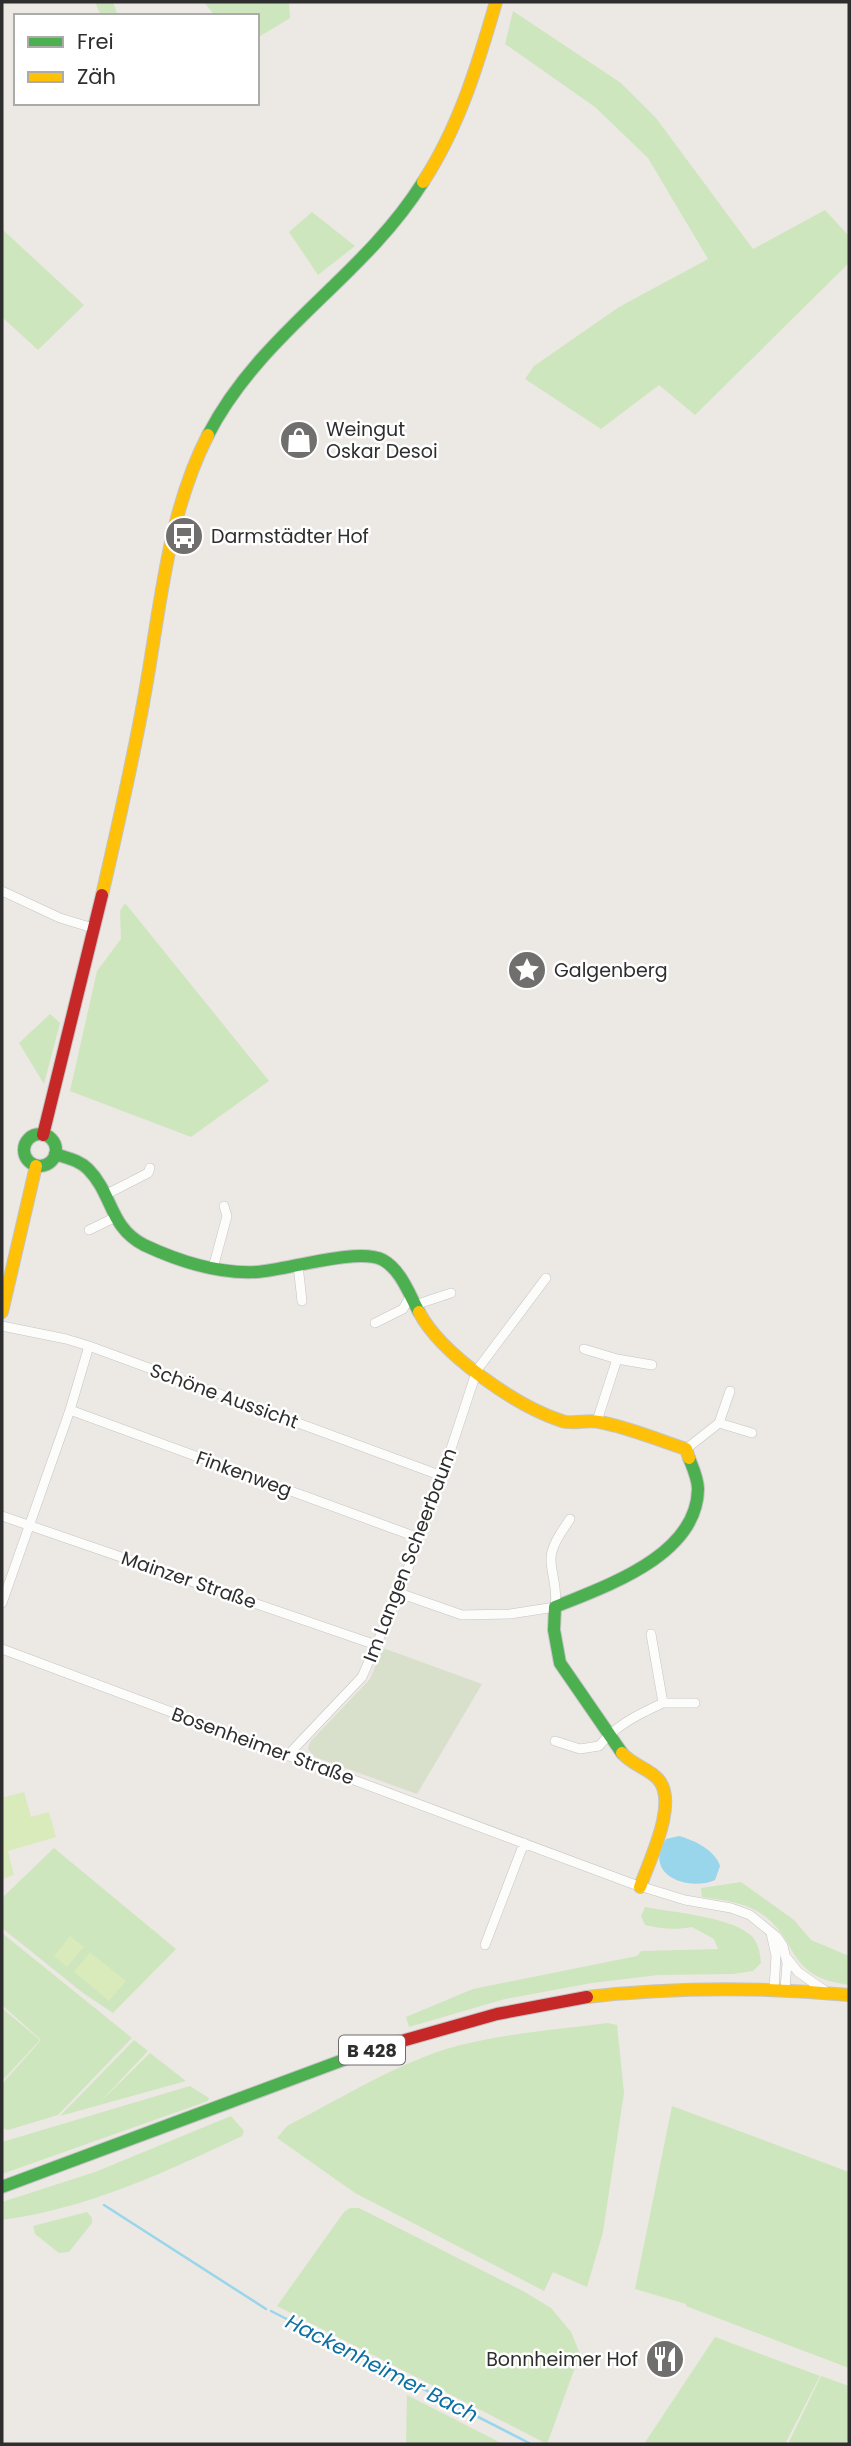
<svg xmlns="http://www.w3.org/2000/svg" width="851" height="2446" viewBox="0 0 851 2446" font-family="Poppins,sans-serif">
<rect width="100%" height="100%" fill="#ece8e4"/>
<path fill="#cee6be" d="M95 2H113L118 16H101Z
M204 2H289L290 18 257 38V16H215Z
M513 11 621 83 656 118 753 249 825 210 849 236V263L695 415 659 385 601 429 525 379 534 366 619 307 708 259 648 158 595 107 505 44Z
M312 212 355 246 318 275 289 232Z
M2 229 84 305 38 350 2 317Z
M125 903 269 1081 191 1137 70 1091 97 971 121 939 120 911Z
M50 1014 60 1023 44 1084 19 1043Z
M54 1848 176 1949 113 2013 83 1993 2 1928V1898Z
M741 1882 794 1920 811 1940 849 1956V1985C784 1977 801 1940 760 1913 744 1902 721 1900 702 1897L701 1888Z
M645 1907C673 1912 727 1917 748 1933 758 1940 760 1952 761 1963L753 1971 733 1974 658 1975 592 1983 505 1999 409 2027 406 2017 473 1989 637 1956 641 1951 718 1949 714 1939 692 1927C675 1930 661 1929 645 1925L641 1916Z
M2 1933 132 2038 58 2115 8 2130 2 2128V2084L41 2040 2 2005Z
M2 2008 40 2040 2 2081Z
M608 2023 617 2025 624 2093 603 2232 587 2287 553 2272 544 2291 355 2193 277 2138 287 2126C334 2102 393 2066 443 2050 496 2034 553 2030 608 2023Z
M134 2040 148 2051 99 2103 150 2053 186 2081 60 2116Z
M190 2086 209 2098 208 2101 2 2174V2142Z
M672 2106 849 2172V2368L686 2306V2304L635 2289Z
M231 2116 244 2131 242 2136C163 2173 89 2208 2 2220V2202L95 2172Z
M350 2208H359L523 2291 551 2308 571 2332 580 2354 547 2444 277 2306 344 2212Z
M87 2212 92 2218V2223L69 2252 59 2253 35 2234 33 2226Z
M715 2337 820 2376 785 2444H644Z
M821 2376 849 2386V2437L845 2444H788Z
M407 2395 503 2444H406Z"/>
<path fill="#d8e0cc" d="M383 1648 482 1684 417 1794 315 1757 308 1749 310 1742 370 1679Z"/>
<path fill="#d9eabb" d="M24 1792 31 1817 49 1812 56 1837 8 1851 14 1875 2 1879V1798Z
M70 1936 84 1947 67 1967 54 1956Z
M90 1952 126 1981 109 2001 74 1972Z"/>
<path fill="#99d6ec" d="M679 1836C694 1840 715 1850 720 1866L715 1880C688 1892 642 1875 666 1839Z"/>
<g fill="none" stroke-linecap="round" stroke-linejoin="round">
<path stroke="#99d6ec" stroke-width="2.5" d="M104 2205 266 2309
M271 2311 531 2444"/>
<defs>
<path id="street" d="M2 891 60 918 93 928
M105 1195 148 1173 150 1168
M89 1230 116 1217
M298 1265 302 1301
M213 1268 227 1216 224 1206
M415 1305 451 1293
M375 1323 403 1309 410 1297
M2 1326 66 1339 89 1346 442 1476
M584 1349 617 1359
M70 1410 419 1538
M597 1421 617 1359 652 1365
M719 1423 730 1391
M686 1449 719 1423 752 1433
M2 1516 376 1645
M399 1593 462 1615 510 1614 555 1607C558 1590 552 1577 551 1561 550 1547 562 1531 570 1519
M2 1603 70 1410 89 1346
M2 1649 633 1884 685 1900 731 1908 750 1915 777 1937 783 1946 787 1963 785 1989
M663 1703H695
M555 1741 580 1749 599 1746C616 1725 639 1714 663 1703L651 1634
M287 1756 362 1677 399 1593 442 1476 477 1370 546 1278
M771 1933 776 1956 774 1989
M485 1945 524 1843
M787 1958 798 1972 824 1990"/>
<path id="fast" d="M208 435C261 332 363 278 423 182
M24 1150a16 16 0 1 1 32 0a16 16 0 1 1-32 0Z
M55 1154C67 1158 79 1160 88 1169 113 1194 109 1227 144 1245 178 1261 219 1274 257 1272 287 1270 358 1247 383 1260 401 1270 409 1294 419 1312
M622 1753 560 1663 554 1630 555 1607C606 1586 697 1556 698 1489 698 1479 693 1468 689 1458
M2 2187 370 2050"/>
<path id="slow" d="M423 182C459 127 478 64 496 2
M102 895C118 826 134 757 146 687 161 602 168 513 208 435
M2 1312 36 1166
M419 1312C441 1354 516 1406 562 1421 573 1425 587 1419 599 1422 628 1427 658 1440 686 1449L689 1458
M622 1753C632 1765 648 1768 658 1779 679 1802 649 1861 640 1887
M587 1997C675 1987 761 1987 849 1995"/>
<path id="jam" d="M43 1135 102 895
M370 2050 497 2014 587 1997"/>
</defs>
<use href="#street" stroke="#c5c4c5" stroke-width="10"/>
<use href="#fast" stroke="#c5c4c5" stroke-width="14"/>
<use href="#slow" stroke="#c5c4c5" stroke-width="14"/>
<use href="#jam" stroke="#c5c4c5" stroke-width="14"/>
<use href="#street" stroke="#fcfcfb" stroke-width="9"/>
<use href="#fast" stroke="#4caf50" stroke-width="12"/>
<use href="#slow" stroke="#ffc107" stroke-width="12"/>
<use href="#jam" stroke="#c62828" stroke-width="12"/>
</g>
<defs>
<symbol id="shop-disc" viewBox="-11 -11 22 22"><circle r="9.5" fill="#706f6e" stroke="#fff"/><path d="M-5-2.5h2.3a2.7 3.5 0 0 1 5.4 0H5L5.5 6h-11ZM-1.5-2.5h3a1.5 2.3 0 0 0-3 0Z" fill="#fff"/></symbol>
<symbol id="bus-disc" viewBox="-11 -11 22 22"><circle r="9.5" fill="#706f6e" stroke="#fff"/><path d="M-5-6H5V4H4V6H2V4H-2V6H-4V4H-5ZM-3.5-4V0h7V-4ZM-3.5 1.2v1.5H-2V1.2ZM2 1.2v1.5H3.5V1.2Z" fill="#fff"/></symbol>
<symbol id="sight-disc" viewBox="-11 -11 22 22"><circle r="9.5" fill="#706f6e" stroke="#fff"/><path d="M0-6L1.8-2.2L6-1.7L2.9 1.2L3.7 5.4L0 3.3L-3.7 5.4L-2.9 1.2L-6-1.7L-1.8-2.2Z" fill="#fff"/></symbol>
<symbol id="restaurant-disc" viewBox="-11 -11 22 22"><circle r="9.5" fill="#706f6e" stroke="#fff"/><path d="M-5-6h1v4h1v-4h1v4h1v-4h1v5L-1.5 .5V6h-2V.5L-5-1ZM5-6V6H3V1.5H1.5Q1.5-4 5-6Z" fill="#fff"/></symbol>
</defs>
<g fill-rule="evenodd">
<use href="#shop-disc" x="277" y="418" width="44" height="44"/>
<use href="#bus-disc" x="162" y="514" width="44" height="44"/>
<use href="#sight-disc" x="505" y="948" width="44" height="44"/>
<use href="#restaurant-disc" x="643" y="2337" width="44" height="44"/>
</g>
<g text-anchor="middle" dominant-baseline="central" stroke-width="5" stroke-linejoin="round" paint-order="stroke">
<rect fill="#fff" stroke="#6d6d6d" stroke-width="2" x="339" y="2035.5" width="66" height="29" rx="5"/>
<g font-size="18" font-weight="bold" fill="#2e2e2e">
<text x="372" y="2050">B 428</text>
</g>
<g font-size="19" fill="#2e2e2e" stroke="#fff" text-anchor="start">
<text x="326" y="429">Weingut<tspan x="326" dy="22">Oskar Desoi</tspan></text>
<text x="211" y="536">Darmstädter Hof</text>
<text x="554" y="970">Galgenberg</text>
<text x="638" y="2359" text-anchor="end">Bonnheimer Hof</text>
</g>
<g font-size="19" fill="#2e2e2e" stroke="#fff">
<text transform="translate(224 1396) rotate(20)">Schöne Aussicht</text>
<text transform="translate(244 1474) rotate(20)">Finkenweg</text>
<text transform="translate(410 1555) rotate(-69)">Im Langen Scheerbaum</text>
<text transform="translate(189 1580) rotate(19)">Mainzer Straße</text>
<text transform="translate(263 1746) rotate(20)">Bosenheimer Straße</text>
</g>
<g font-size="21" font-style="italic" fill="#0d6fa3" stroke="#fff">
<text transform="translate(382 2368) rotate(27)">Hackenheimer Bach</text>
</g>
</g>
<rect width="851" height="2446" fill="none" stroke="#2e2e2e" stroke-width="7"/>
<rect x="14" y="14" width="245" height="91" fill="#ffffff" stroke="#ababab" stroke-width="2"/>
<rect x="28" y="37" width="35" height="10" fill="#4caf50" stroke="#ababab" stroke-width="2"/>
<text x="77" y="49" font-size="21" fill="#2e2e2e">Frei</text>
<rect x="28" y="72" width="35" height="10" fill="#ffc107" stroke="#ababab" stroke-width="2"/>
<text x="77" y="84" font-size="21" fill="#2e2e2e">Zäh</text>
</svg>
